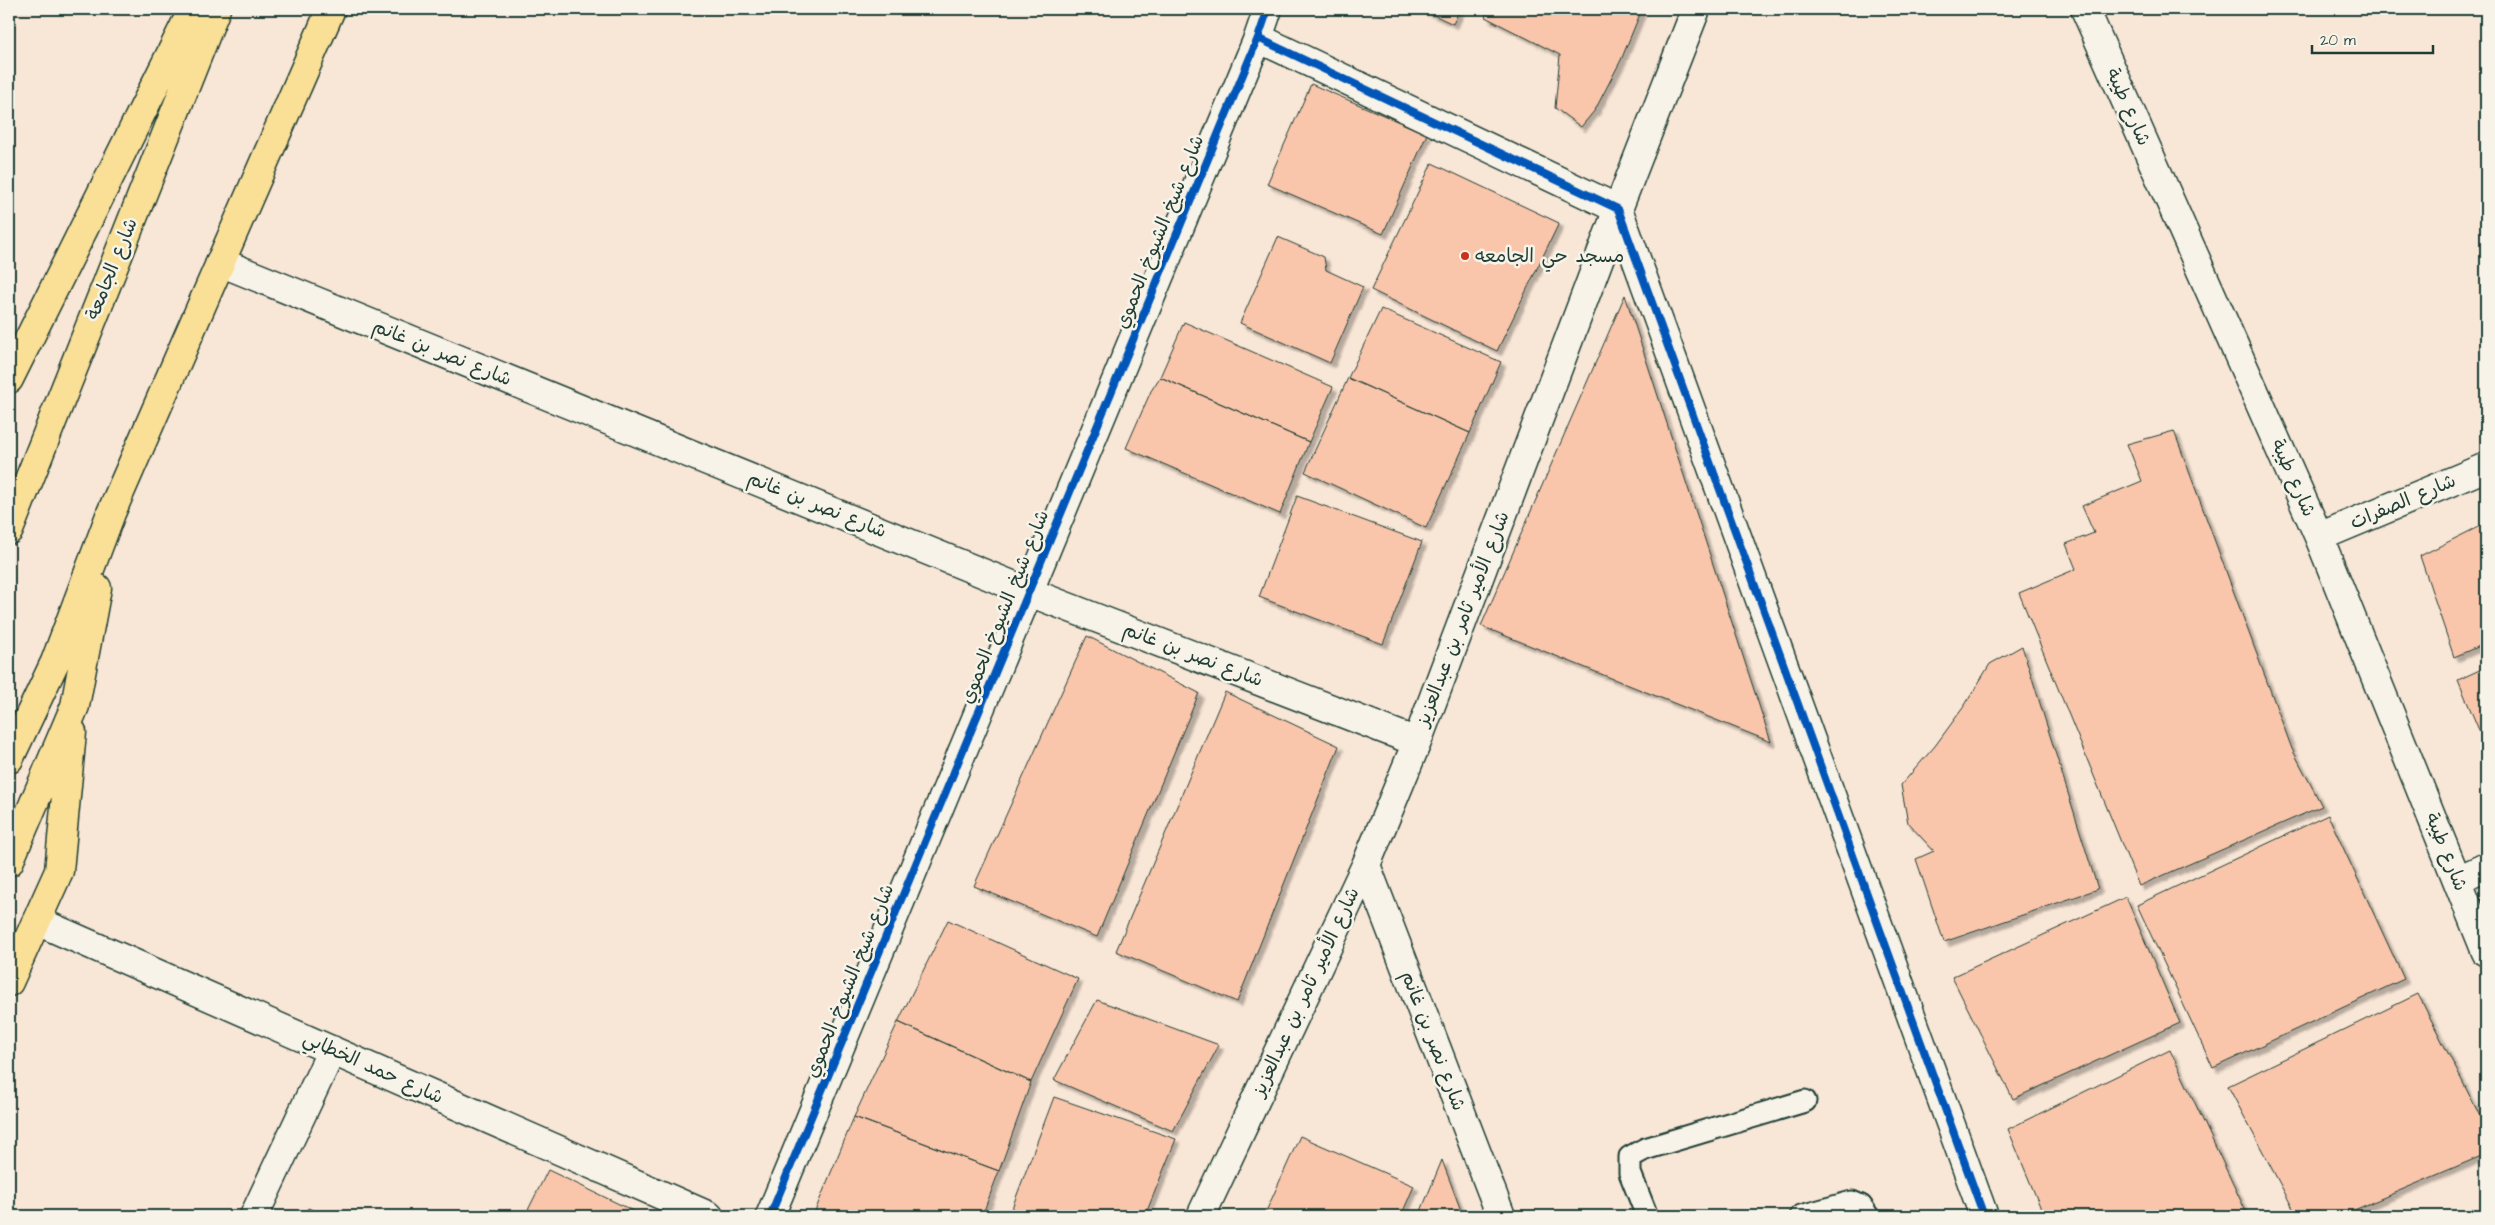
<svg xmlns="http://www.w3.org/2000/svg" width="2495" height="1225" viewBox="0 0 2495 1225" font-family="'Architects Daughter','Playpen Sans Arabic',sans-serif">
<defs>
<filter id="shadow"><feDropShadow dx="4.5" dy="4.5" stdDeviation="1" flood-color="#0004"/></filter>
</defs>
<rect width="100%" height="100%" fill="#f8e6d6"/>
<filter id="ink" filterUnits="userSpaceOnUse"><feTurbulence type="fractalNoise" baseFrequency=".02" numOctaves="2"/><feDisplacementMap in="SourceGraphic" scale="10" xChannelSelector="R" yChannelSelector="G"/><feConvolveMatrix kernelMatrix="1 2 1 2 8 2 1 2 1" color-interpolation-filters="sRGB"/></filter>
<g filter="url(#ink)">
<path fill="#fac6ab" stroke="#1f3d34" filter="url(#shadow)" d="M1421 9H1460L1453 24Z
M1489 9H1642L1621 60 1595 110 1581 127 1555 108 1560 55 1485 17Z
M1311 84 1427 134 1383 234 1267 184Z
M1432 163 1559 223 1497 351 1371 290Z
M1278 237 1324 257 1326 270 1363 287 1330 363 1240 323Z
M1625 295 1771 742 1481 626Z
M1381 309 1501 362 1470 433 1348 378Z
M1184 322 1333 387 1309 442 1160 377Z
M1160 377 1309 442 1280 514 1126 448 1151 391Z
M1348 378 1470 433 1426 528 1305 472Z
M2174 431 2292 749 2322 806 2139 886 2019 593 2076 569 2066 544 2094 533 2082 506 2142 481 2127 444Z
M1297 496 1422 542 1383 644 1259 597Z
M2486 523V643L2454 657 2420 556Z
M1087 636 1199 693 1097 937 974 886Z
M2022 646 2098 889 1944 942 1916 859 1934 851 1908 823 1901 785 1935 746 1965 705 1990 664Z
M2486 667V747L2458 680Z
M1225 692 1339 746 1237 1002 1116 951Z
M2328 815 2404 979 2213 1068 2137 905Z
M2126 897 2180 1023 2013 1099 1952 977Z
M948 920 1078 979 1031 1082 898 1022Z
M2418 994 2486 1128V1154L2340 1216H2297L2228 1086Z
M1097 1000 1219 1045 1173 1131 1054 1080Z
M898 1022 1031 1082 999 1171 854 1117Z
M2170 1050 2248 1216H2044L2008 1129Z
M1054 1097 1176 1139 1145 1216H1009Z
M854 1117 999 1171 982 1216H813Z
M1300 1136 1414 1186 1401 1216H1264Z
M1442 1160 1463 1216H1419Z
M548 1170 644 1216H525Z
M308 1208 327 1216H304Z"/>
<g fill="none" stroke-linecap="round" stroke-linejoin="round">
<defs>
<path id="service" d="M1647 1216 1630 1173V1157L1645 1149 1805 1101
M1801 1216 1852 1202 1861 1206 1868 1216"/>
<path id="minor" d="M2085 9 2319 537 2486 952
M1258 38 1618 209 1984 1216
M220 262 1029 592 1417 742
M2319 537 2486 467
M1366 865 1501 1216
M2458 880 2486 867
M37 921 709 1216
M254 1216 332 1050
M770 1216 1258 38 1268 9
M1201 1216 1366 865 1417 742 1618 209 1696 9"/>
<path id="primary" d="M9 379 193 9
M9 530 216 9
M9 759 55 662 111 513 331 9
M9 862 75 706 97 588
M9 982 59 871 72 732"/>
</defs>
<use href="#service" stroke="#1f3d34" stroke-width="25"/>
<use href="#minor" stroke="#1f3d34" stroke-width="31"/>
<use href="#primary" stroke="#1f3d34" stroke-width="31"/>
<use href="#service" stroke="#f7f3e8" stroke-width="21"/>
<use href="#minor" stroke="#f7f3e8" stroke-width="28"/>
<use href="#primary" stroke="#fadf96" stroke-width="28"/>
<defs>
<path id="cycleway" d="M1258 38 1618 209 1984 1216
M770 1216 1258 38 1268 9"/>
</defs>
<use href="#cycleway" stroke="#f7f3e8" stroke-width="11"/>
<use href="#cycleway" stroke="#0057b8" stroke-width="8"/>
</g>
</g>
<circle fill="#c8321e" stroke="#f7f3e8" stroke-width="2" cx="1465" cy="256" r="5"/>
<g text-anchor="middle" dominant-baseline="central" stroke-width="5" stroke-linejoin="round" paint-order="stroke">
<g font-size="19" fill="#1f3d34" stroke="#f7f3e8">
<text transform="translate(2128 107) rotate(66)">شارع طيبة</text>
<text transform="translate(1160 232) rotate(-68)">شارع شيخ الشيوخ الحموي</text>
<text transform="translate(112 269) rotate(-68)">شارع الجامعة</text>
<text transform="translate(442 353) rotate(22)">شارع نصر بن غانم</text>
<text transform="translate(2293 478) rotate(66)">شارع طيبة</text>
<text transform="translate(2403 502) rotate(-23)">شارع الصفرات</text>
<text transform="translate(817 505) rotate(22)">شارع نصر بن غانم</text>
<text transform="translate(1005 607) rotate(-68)">شارع شيخ الشيوخ الحموي</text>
<text transform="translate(1463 619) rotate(-69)">شارع الأمير ثامر بن عبدالعزيز</text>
<text transform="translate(1193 655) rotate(21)">شارع نصر بن غانم</text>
<text transform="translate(2446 852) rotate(68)">شارع طيبة</text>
<text transform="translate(850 981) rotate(-68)">شارع شيخ الشيوخ الحموي</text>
<text transform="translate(1306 992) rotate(-65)">شارع الأمير ثامر بن عبدالعزيز</text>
<text transform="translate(1433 1041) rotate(69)">شارع نصر بن غانم</text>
<text transform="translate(373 1068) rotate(24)">شارع حمد الخطابي</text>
</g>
<g font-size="19" fill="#1f3d34" stroke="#f7f3e8" text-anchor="start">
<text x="1475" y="256">مسجد حي الجامعه</text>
</g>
</g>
<rect width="2495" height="1225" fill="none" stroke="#f7f3e8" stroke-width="30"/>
<rect x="15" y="15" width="2465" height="1195" fill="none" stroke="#1f3d34" stroke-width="2" filter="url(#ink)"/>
<path d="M2312 45v8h121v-8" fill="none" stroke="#1f3d34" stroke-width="2.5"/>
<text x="2320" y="45" font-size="15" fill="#1f3d34" stroke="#f7f3e8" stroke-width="4" paint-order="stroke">20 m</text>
</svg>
